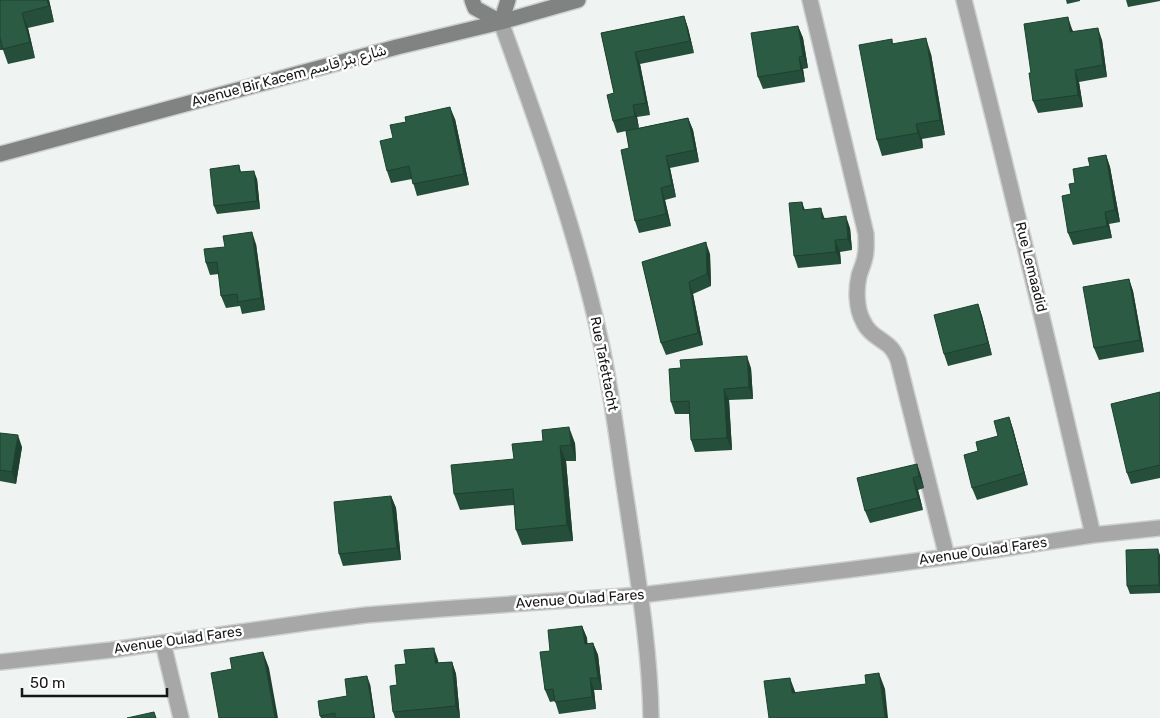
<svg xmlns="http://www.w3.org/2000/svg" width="1160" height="718" viewBox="0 0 1160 718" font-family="Rubik,'Noto Naskh Arabic',sans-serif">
<rect width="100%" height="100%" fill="#eff3f1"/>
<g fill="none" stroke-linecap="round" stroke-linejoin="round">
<defs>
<path id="street" d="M810 0 866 234C866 242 867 249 865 257 864 263 861 269 859 276 856 289 856 308 863 321 868 333 878 337 888 345 893 349 896 355 898 360L947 557
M964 0C1009 178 1052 356 1093 535
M501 22C539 127 577 233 601 343 613 399 619 455 628 511 638 580 650 649 651 718
M163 643 181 718
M0 662 111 650 319 621 366 615 441 609 641 595 847 570 947 557 1093 535 1160 528"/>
<path id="secondary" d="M472 0 475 8 501 22 508 0
M0 154 397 47 501 22 578 0"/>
</defs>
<use href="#street" stroke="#ccd0ce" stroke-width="18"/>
<use href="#secondary" stroke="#ccd0ce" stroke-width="18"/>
<use href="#street" stroke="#a6a7a6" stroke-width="15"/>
<use href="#secondary" stroke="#818382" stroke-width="15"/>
</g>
<path fill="#254f3a" d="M0 0H49L54 22 28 28 35 58 8 64 3 50H0Z
M1066 0H1080V1L1067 4Z
M1126 0H1160V1L1128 7Z
M684 16 688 28 694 53 640 64 650 115 637 117 639 128 688 118 693 130 699 162 670 168 676 197 665 200 671 226 639 233 635 221 629 148 626 131 617 133 613 121 614 93 601 33Z
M798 26 803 38 808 68 803 69 805 82 763 89 758 77Z
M1072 29 1073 31 1102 40 1107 77 1079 82 1083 107 1038 113 1033 101 1031 73Z
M892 39 893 44 931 54 945 135 922 139 923 148 882 156 877 140Z
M455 119 469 185 417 196 412 179 391 183 387 171 393 138Z
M1106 155 1110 167 1120 222 1109 224 1112 238 1073 245 1068 233 1071 194 1075 183 1090 166Z
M239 165 241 172 257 179 260 209 217 214 214 206Z
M802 202 805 210 850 228 852 250 840 252 841 264 798 268 794 256Z
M256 244 265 310 242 314 240 306 226 308 221 296 219 274 210 275 206 263Z
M710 254 711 286 693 294 703 345 666 355 661 343 642 262Z
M1129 279 1133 291 1144 352 1099 360 1094 348Z
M978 304 982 316 992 355 948 366 944 354Z
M681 368H751L753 399 729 400 732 450 695 452 691 440 689 414H675L671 402Z
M1160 392V478L1131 484 1127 473Z
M1009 417 1013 429 1028 485 977 500 972 488 978 451 998 436Z
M0 433 22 447 16 484 0 481Z
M543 441 575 443 576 461H566L573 541 522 545 516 530 514 505 460 510 454 494 514 459Z
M917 464 921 476 924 488 918 490 923 510 870 523 865 511Z
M391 496 396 508 401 560 343 566 339 554Z
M1160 555V593L1130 594 1127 586Z
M582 626 587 638V644L593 643 598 655 602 690H594L596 709 559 714 555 701 550 702 545 690 550 651Z
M438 660V663L452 662 456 674 460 718H395L393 712 397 685Z
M370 684 375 718H321L320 716 347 696Z"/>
<path fill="#1e402f" d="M47 0H49L54 22 49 6Z
M22 13 28 28 35 58 30 42Z
M684 16 688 28 694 53 690 41Z
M1068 17 1072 29 1074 44 1070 32Z
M798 26 803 38 808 68 803 56Z
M1098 28 1102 40 1107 77 1103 65Z
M926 38 931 54 945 135 940 120Z
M635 52 640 64 650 115 646 103Z
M799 57 803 69 805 82 801 70Z
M1075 70 1079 82 1083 107 1078 95Z
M633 105 637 117 639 128 635 116Z
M450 107 455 119 469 185 464 174Z
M688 118 693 130 699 162 695 150Z
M916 124 922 139 923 148 918 133Z
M1106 155 1110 167 1120 222 1115 210Z
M666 156 670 168 676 197 672 185Z
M254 171 257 179 260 209 257 201Z
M661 188 665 200 671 226 666 214Z
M821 208 825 220 822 219Z
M1105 212 1109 224 1112 238 1107 226Z
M846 216 850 228 852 250 848 239Z
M252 232 256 244 265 310 261 298Z
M835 240 840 252 841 264 836 252Z
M706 242 710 254 711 286 707 274Z
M1129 279 1133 291 1144 352 1140 340Z
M689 282 693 294 703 345 698 333Z
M978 304 982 316 992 355 988 343Z
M747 356 751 368 753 399 749 387Z
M724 389 729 400 732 450 727 438Z
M1009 417 1013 429 1028 485 1024 473Z
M569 427 575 443 576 461 571 445Z
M18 435 22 447 16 484 12 472Z
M560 446 566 461 573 541 567 525Z
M917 464 921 476 924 488 919 476Z
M913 478 918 490 923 510 918 498Z
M391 496 396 508 401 560 397 548Z
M1158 549 1160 555V588L1159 585Z
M582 626 587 638 589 656 585 644Z
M593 643 598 655 602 690 598 678Z
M434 648 438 660 440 675 435 663Z
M263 652 269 668 278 718H275Z
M452 662 456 674 460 718 456 706Z
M879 673 885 689 888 718H885Z
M367 676 370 684 375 718H374Z
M590 678 594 690 596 709 592 697Z
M790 678 796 694 792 693Z"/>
<path fill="#2b5c43" stroke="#1e402f" d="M0 0H47L49 6 22 13 30 42 3 49 0 38Z
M684 16 690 41 635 52 646 103 633 105 635 116 613 121 607 95 614 93 601 33Z
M1068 17 1070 32 1098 28 1103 65 1075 70 1078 95 1033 101 1029 73H1031L1024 24Z
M798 26 803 56 799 57 801 70 758 77 751 33Z
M926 38 940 120 916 124 918 133 877 140 859 45 892 39V44Z
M450 107 464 174 413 184 409 166 387 171 380 141 393 138 390 125 406 122 405 117Z
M688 118 695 150 666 156 672 185 661 188 666 214 635 221 621 150 629 148 626 131Z
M1106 155 1115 210 1105 212 1107 226 1068 233 1062 196 1071 194 1069 184 1075 183 1073 169 1090 166 1088 158Z
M239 165 240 172 254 171 257 201 214 206 210 169Z
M802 202 803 210 821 208 822 219 846 216 848 239 835 240 836 252 794 256 789 203Z
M252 232 261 298 238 302 237 294 221 296 217 262 206 263 204 249 225 247 223 236Z
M706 242 707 274 689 282 698 333 661 343 642 262Z
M1129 279 1140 340 1094 348 1083 287Z
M978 304 988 343 944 354 934 315Z
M747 356 749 387 724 389 727 438 691 440 689 401 671 402 669 369 681 368 680 360Z
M1160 392V465L1127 473 1111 404Z
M1009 417 1024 473 972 488 964 455 978 451 976 442 998 436 994 421Z
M569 427 571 445 560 446 567 525 516 530 513 489 454 494 451 465 514 459 512 444 543 441 542 430Z
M0 433 18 435 12 472 0 470Z
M917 464 919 476 913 478 918 498 865 511 857 478Z
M391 496 397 548 339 554 334 502Z
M1158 549 1159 585 1127 586 1126 550Z
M582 626 585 644 593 643 598 678H590L592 697 555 702 553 689 545 690 540 652 550 651 548 630Z
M434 648 435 663 452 662 456 706 393 712 390 686 397 685 395 665 406 664 404 650Z
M263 652 275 718H219L211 673 232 669 230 658Z
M879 673 885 718H769L764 681 790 678 792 693 866 684 865 675Z
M367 676 374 718H335V713L320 716 318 701 347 696 345 679Z
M154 712 156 718H127Z"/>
<g text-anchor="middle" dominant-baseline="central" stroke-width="5" stroke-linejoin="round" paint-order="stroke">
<g font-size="14" fill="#151615" stroke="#fff">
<text transform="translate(289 76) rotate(-15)">Avenue Bir Kacem شارع بئر قاسم</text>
<text transform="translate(1031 267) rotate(76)">Rue Lemaadid</text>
<text transform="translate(604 364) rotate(79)">Rue Tafettacht</text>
<text transform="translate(983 551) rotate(-8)">Avenue Oulad Fares</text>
<text transform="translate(580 599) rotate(-4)">Avenue Oulad Fares</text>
<text transform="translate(178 640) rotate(-8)">Avenue Oulad Fares</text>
</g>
</g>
<path d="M22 688v8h145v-8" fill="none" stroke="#151615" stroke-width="2.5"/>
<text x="30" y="688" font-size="15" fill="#151615" stroke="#ffffff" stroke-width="4" paint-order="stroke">50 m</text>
</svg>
